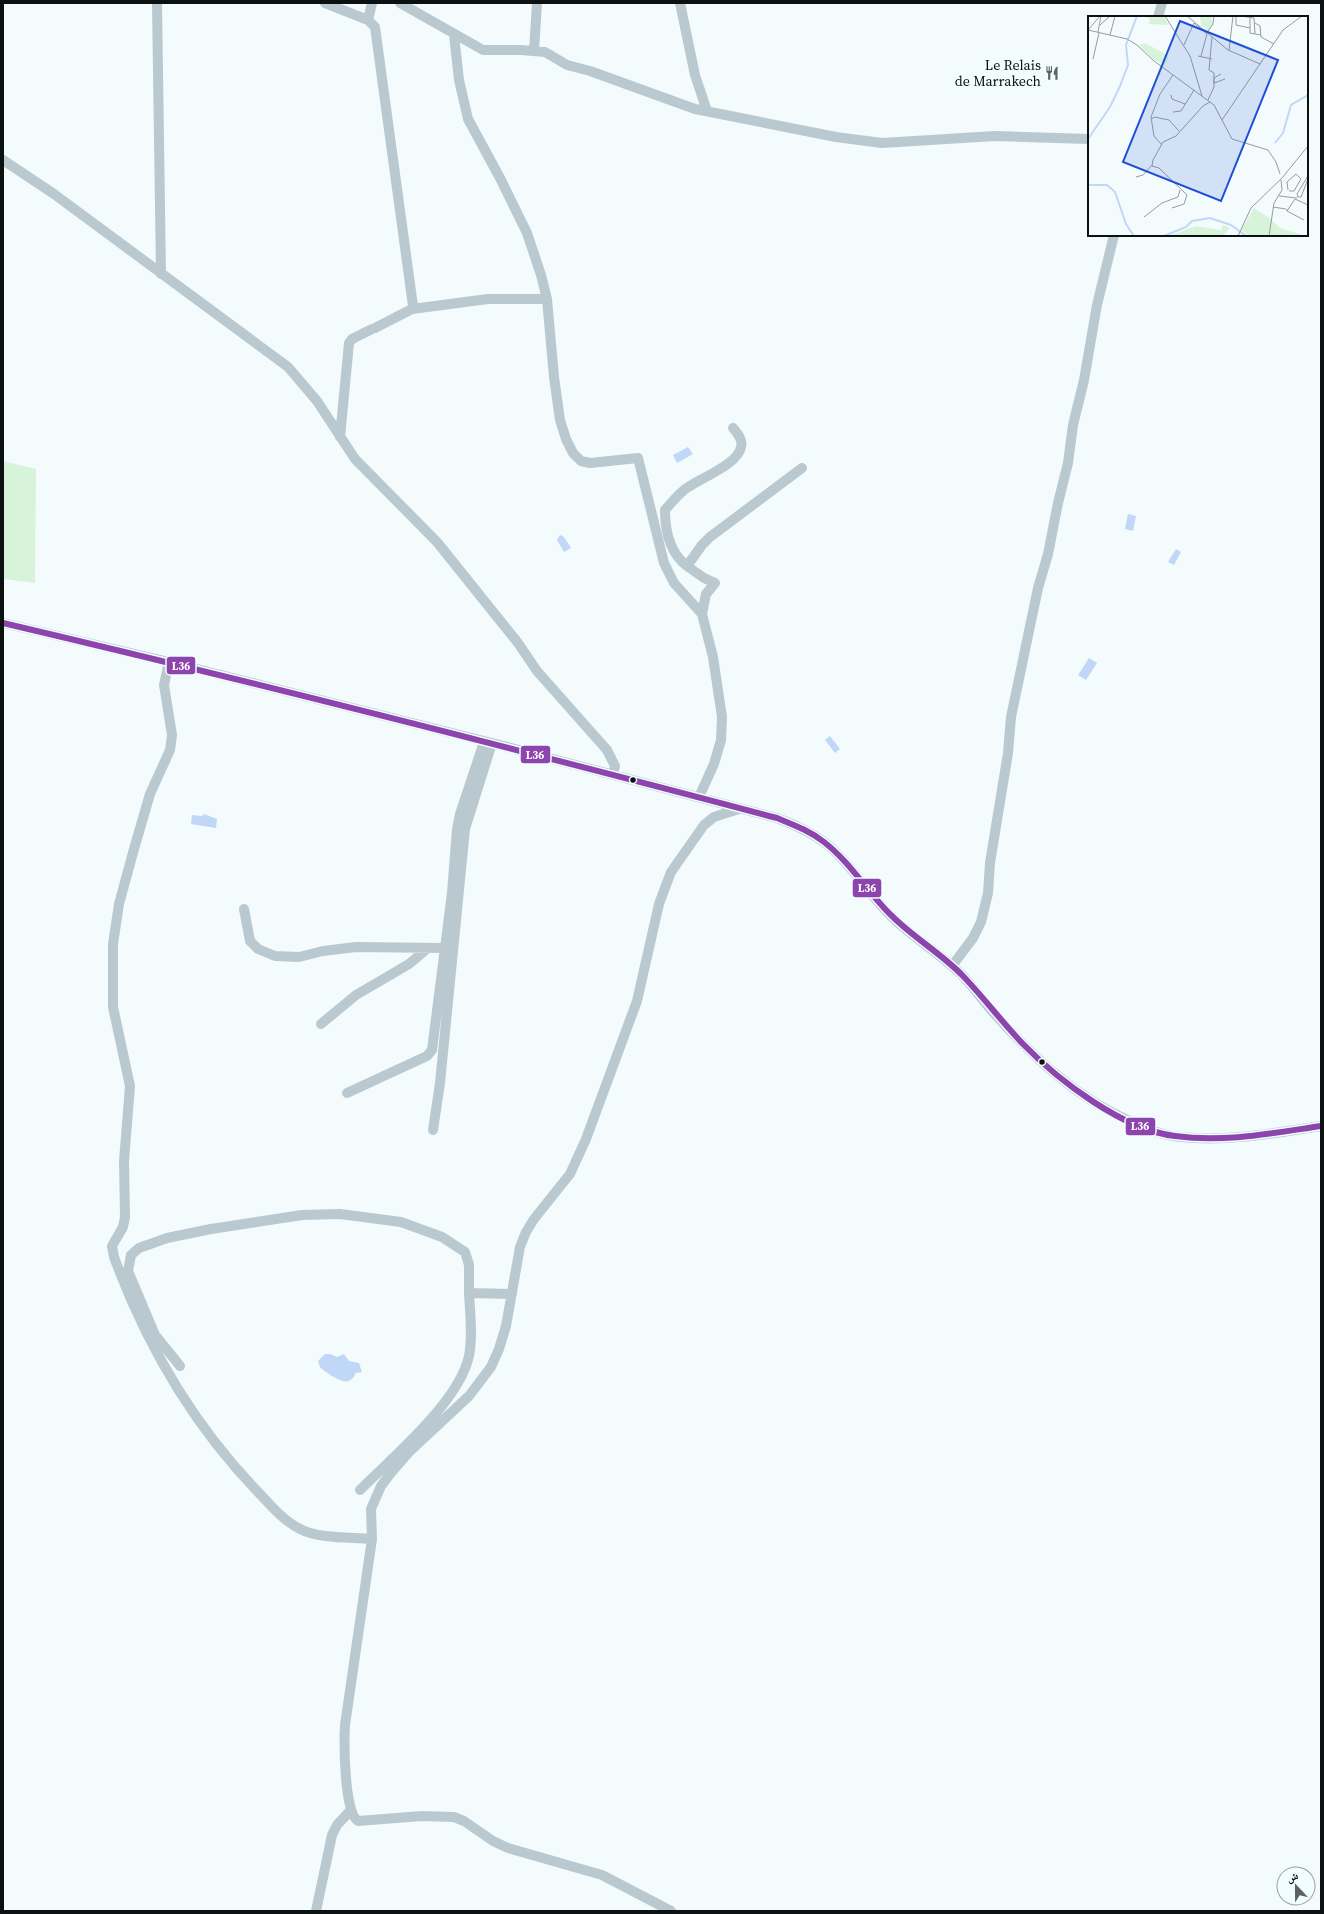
<svg xmlns="http://www.w3.org/2000/svg" width="1324" height="1914" viewBox="0 0 1324 1914" font-family="'Source Serif 4','Noto Naskh Arabic',serif">
<rect width="100%" height="100%" fill="#f4fbfc"/>
<path fill="#d7f4db" d="M3 461 36 469 35 583 3 579Z"/>
<path fill="#c0d7f8" d="M688 447 693 454 677 463 673 455Z
M1128 514 1136 516 1133 531 1125 529Z
M560 535 564 537 571 548 564 552 557 540Z
M1176 549 1181 552 1174 565 1168 562Z
M1089 658 1097 663 1086 680 1078 675Z
M830 736 840 749 835 753 825 740Z
M204 814 217 819 216 828 191 824 192 815 202 816Z
M325 1354H330L337 1357 344 1354 349 1361 359 1363 362 1372 356 1373C354 1376 353 1379 349 1381 342 1384 325 1372 320 1367L318 1361Z"/>
<g fill="none" stroke-linecap="round" stroke-linejoin="round">
<path stroke="#bac9d0" stroke-width="10" d="M157 3 161 274
M325 3 368 20 375 27 413 306 412 309
M400 3 483 50H521L545 52 567 65 590 71 695 109 836 137 882 143 995 136 1089 139
M680 3 695 75 707 111
M1158 17 1162 3
M368 20 372 3
M454 35 459 80 468 119 500 178 527 233 541 275 547 299 554 377 560 420 566 439 573 453 581 461 590 463 638 458 664 563 674 583 702 614 713 657 722 717 721 740 714 764 699 797
M534 51 537 3
M3 160 54 194 288 367 317 401 355 459 437 542 518 643 537 671 607 750 615 766 613 774
M375 328 412 309 488 299H547
M733 428C738 434 743 440 741 447 739 464 698 479 684 490 677 496 671 503 665 510 665 531 670 553 687 566L702 545 710 537 802 468
M340 437 349 343 352 339 372 329
M687 566 704 578 715 583 706 594 702 614
M3 623 169 662 492 743 777 818C795 825 814 833 829 846 853 867 869 894 891 916 913 938 941 954 963 976 974 988 983 1000 993 1012 1033 1057 1077 1099 1134 1123 1149 1130 1164 1136 1181 1137 1228 1142 1275 1133 1321 1126
M169 662 164 685 172 735 170 750 150 794 134 849 119 904 113 944V1007L130 1086 124 1161 125 1217 123 1227 112 1246 114 1257C146 1344 194 1426 259 1493 271 1506 284 1521 300 1529 320 1539 349 1537 372 1539
M244 909 250 941 258 949 275 956 299 957 323 951 356 947 444 948
M952 966 973 938 981 922 988 893 990 863 1008 753 1011 717 1038 588 1048 554 1058 503 1068 463 1073 425 1084 380 1097 305 1114 235
M321 1024 356 995 409 964 428 948
M347 1093 427 1056 432 1050 452 893 457 829 460 814 484 742
M433 1130 440 1083 465 829 492 743
M180 1366 155 1335 128 1271 131 1255 139 1248 167 1238 211 1229 302 1215 340 1214 401 1222 442 1237 465 1252 469 1265V1293L512 1294
M360 1490C393 1457 459 1402 469 1356 473 1336 470 1313 469 1293
M316 1911 332 1835 337 1825 350 1811
M671 1911 602 1875 508 1848 493 1841 464 1821 454 1817 422 1816 358 1821C344 1813 344 1742 345 1725L372 1539 371 1509 381 1486 390 1474 410 1451 469 1396 491 1367 499 1349 506 1326 520 1247 526 1232 534 1219 570 1174 586 1139 637 1001 659 904 671 872 704 825 714 817 739 809"/>
<defs>
<path id="bus-1" d="M3 623C262 684 520 750 777 818 794 825 810 831 824 842 851 863 868 893 892 916 914 938 942 954 963 976 984 998 1002 1022 1023 1044 1059 1081 1123 1130 1175 1136 1224 1143 1273 1133 1321 1126"/>
</defs>
<use href="#bus-1" stroke="#f1feff" stroke-width="9"/>
<use href="#bus-1" stroke="#8e44ad" stroke-width="6"/>
</g>
<defs>
<symbol id="restaurant-bare" viewBox="-9 -9 18 18"><path d="M-5-6h1v4h1v-4h1v4h1v-4h1v5L-1.5 .5V6h-2V.5L-5-1ZM5-6V6H3V1.5H1.5Q1.5-4 5-6Z" fill="#5d6363" stroke="#f1feff" stroke-width="2.5" paint-order="stroke"/></symbol>
</defs>
<g fill-rule="evenodd">
<use href="#restaurant-bare" x="1042" y="63" width="20" height="20"/>
</g>
<g fill="#0b1111" stroke="#f1feff" stroke-width="1.5">
<circle cx="633" cy="780" r="3.5"/>
<circle cx="1042" cy="1062" r="3.5"/>
</g>
<g text-anchor="middle" dominant-baseline="central" stroke-width="3" stroke-linejoin="round" paint-order="stroke">
<g font-size="14" fill="#0b1111" stroke="#f1feff" text-anchor="end">
<text x="1041" y="65">Le Relais<tspan x="1041" dy="16">de Marrakech</tspan></text>
</g>
</g>
<g transform="translate(1088 16)">
<rect width="220" height="220" fill="#f4fbfc"/>
<path d="M56 0H76L80 9 61 8 62 3ZM112 0H123L125 8 121 15 113 9ZM57 27 81 40 77 49 66 44 51 29ZM166 192 180 201 192 212 218 220H161L153 214ZM135 209 142 212 136 218 137 220H81L108 210 133 214Z" fill="#d7f4db"/>
<path fill="none" stroke="#c0d7f8" stroke-width="2" d="M195 117 203 89 220 79M0 123 22 91 32 70 40 49 38 29 49 0M187 127 195 117M0 169H19L27 176 38 208 46 220M76 220 98 211 104 205 122 202 143 209 158 220"/>
<path fill="none" stroke="#979d9e" stroke-width="1" d="M77 0 102 40 114 80M99 0 140 34 172 48M148 0V9L162 12M153 0 166 2 167 18M162 2V17L173 19M167 7 172 10 173 21 186 28M12 9 22 0M0 14 39 23 49 29 66 45 126 89 144 123 180 134 188 146 192 158M0 14 12 0M120 15 125 8 126 0M10 16 13 0M22 19 27 0M96 29 106 7 119 18 113 40M141 34 145 0M110 40 124 43M5 43 11 17M133 58 126 62V67L137 63M83 79 84 83 97 88M120 84 126 71V57L121 54 124 21M85 96 93 95 106 74M64 103 66 101 81 104 91 115M134 104 195 14 214 0M74 129 66 120 63 101 72 78 85 59M48 161 55 159 64 149M200 174 199 166 208 158 213 163 206 175H201M191 180 209 182M210 181 209 178 220 160M210 181H213L220 163M185 191 198 193M84 192 96 188 99 179 71 152 64 150 65 144 75 126 88 120 115 90 122 86M199 193V195L207 183 220 189M199 195 216 204M56 201 74 187 90 181 92 174M150 220 163 192 194 162 220 130M181 220 186 187 194 174 193 164"/>
<path fill="#1d4ed8" fill-opacity="0.15" stroke="#1d4ed8" stroke-width="2" d="M92 5 190 44 133 185 35 146Z"/>
<rect width="220" height="220" fill="none" stroke="#0b1111" stroke-width="2"/>
</g>
<g stroke="#f1feff" stroke-width="1.5">
<rect x="166" y="656" width="30" height="19" rx="4" fill="#8e44ad"/>
<rect x="520" y="745" width="31" height="19" rx="4" fill="#8e44ad"/>
<rect x="852" y="878" width="30" height="20" rx="4" fill="#8e44ad"/>
<rect x="1125" y="1117" width="31" height="19" rx="4" fill="#8e44ad"/>
</g>
<g font-size="11" text-anchor="middle" font-weight="bold" fill="#fff">
<text x="181" y="670">L36</text>
<text x="535" y="759">L36</text>
<text x="867" y="892">L36</text>
<text x="1140" y="1130">L36</text>
</g>
<rect width="1324" height="1914" fill="none" stroke="#0b1111" stroke-width="8"/>
<g transform="translate(1296 1886) rotate(338)"><circle r="19" fill="#f1feff" stroke="#959fa0"/>
<path d="M0-3L7 15L0 10L-7 15Z" fill="#5d6363"/>
<text y="-6" font-size="11" font-weight="bold" text-anchor="middle" fill="#0b1111">ش</text>
</g>
</svg>
